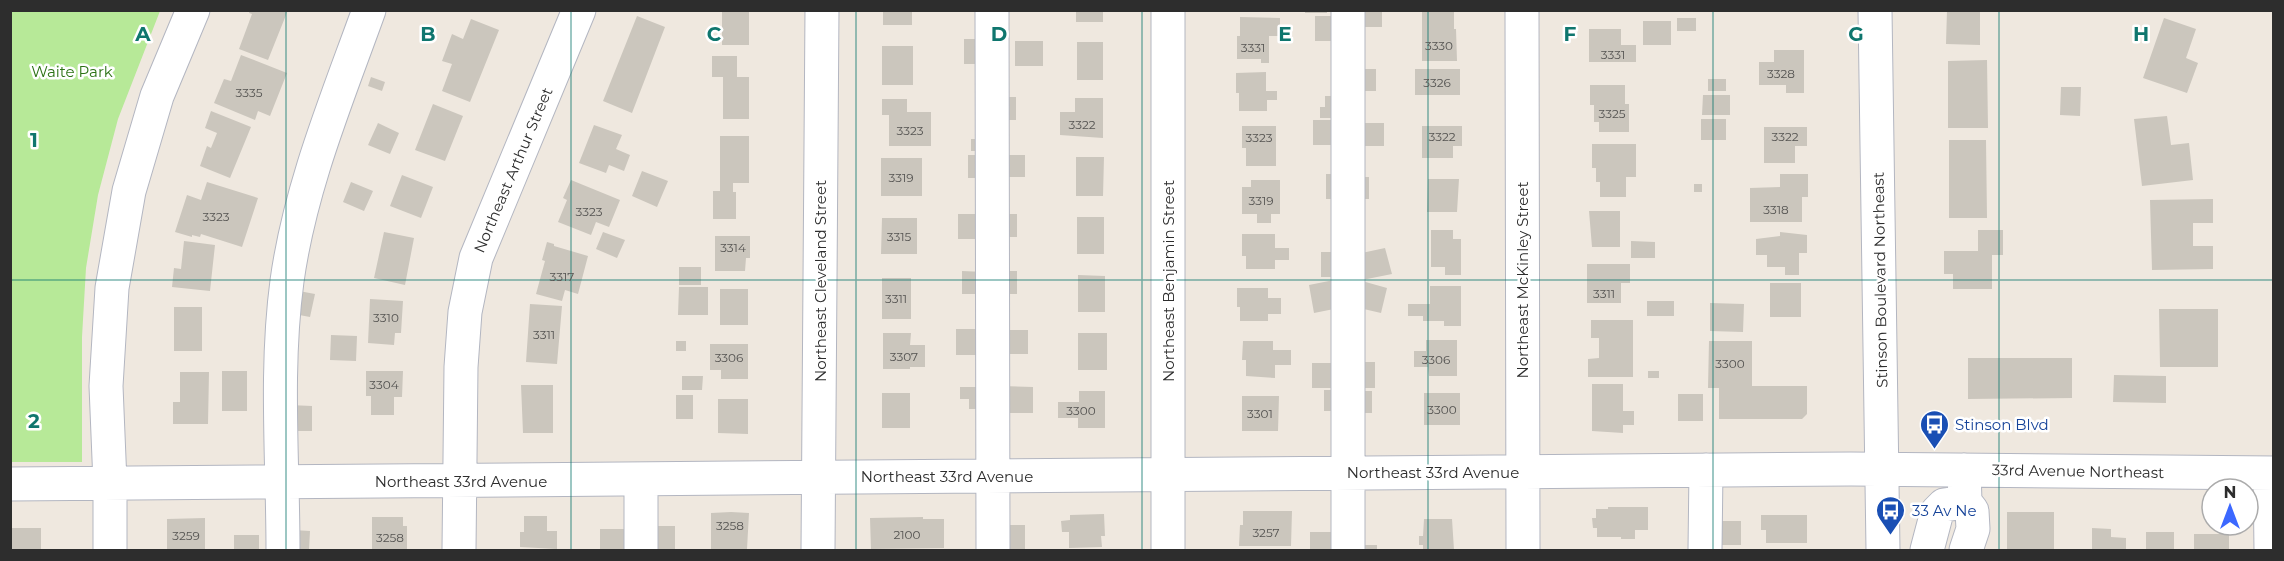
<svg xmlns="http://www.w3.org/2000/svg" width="2284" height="561" viewBox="0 0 2284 561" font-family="Montserrat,sans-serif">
<rect width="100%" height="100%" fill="#efe8df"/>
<path fill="#b7e998" d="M10 11H160L118 119 98 195 86 268 82 337V462H11Z"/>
<path fill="#cbc6bd" d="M250 10H288L268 60 239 49 252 14 249 13Z
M722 10H749V45H722Z
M883 10H912V25H883Z
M1076 10H1103V22H1076Z
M1305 10H1327V13H1305Z
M1354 10H1382V27H1354Z
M1422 10H1454V29H1456L1457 61H1422Z
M1947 10H1980V45L1946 44Z
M637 16 665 27 632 113 603 101Z
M1315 16H1339V41H1315Z
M1240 17 1280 18V36H1269V63H1261V59H1237V36H1240Z
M1677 18H1696V31H1677Z
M2164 18 2196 29 2186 58 2198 63 2187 93 2143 78Z
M471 19 499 30 470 102 442 91 452 64 442 61 452 34 463 39Z
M1643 21H1671V45H1643Z
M1589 29H1621V45H1636V62H1589Z
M964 39H982V64H964Z
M1015 41H1043V66H1015Z
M1077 42H1103V80H1077Z
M882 46H913V85H882Z
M1774 50H1804V93H1786V85H1759V62H1774Z
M241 55 287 73 270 116 258 111 255 120 214 103 224 79 231 81Z
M712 56H737V77H749V119H723V77H712Z
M1987 60 1988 128H1948V61Z
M1355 69H1376V91H1354Z
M1415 69H1460V95H1415Z
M1266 72V91H1277V100H1267V111H1239V93H1236V73Z
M371 77 385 82 382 91 368 86Z
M1708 79H1726V91H1708Z
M1590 85H1625V104H1629V132H1599V122H1594V105H1590Z
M2061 87H2081L2080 116 2060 115Z
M1703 95H1730V115H1702Z
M1325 96H1339L1338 118H1320V107H1325Z
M1000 97H1016V120H1000Z
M1075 98H1103V138L1060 135V112H1075Z
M882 99H907V112H931V146H889V115H882Z
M433 104 463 116 445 161 415 150Z
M211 111 251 127 230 178 200 166 207 146 211 148 217 133 205 128Z
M2167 116 2171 145 2189 143 2193 180 2142 186 2134 119Z
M1701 119H1726V140H1701Z
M1313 120H1339V145H1313Z
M378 123 399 133 390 154 368 145Z
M1355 123H1384V146H1355Z
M594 125 622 135 616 149 630 155 624 171 609 165 606 173 579 163Z
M1242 126H1276V166H1246V148H1242Z
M1422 126H1462V146H1453V158H1422Z
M1764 127H1807V146H1795V163H1764Z
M720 136H749V183H733V192H736V219H713V191H720Z
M971 139H982V151H971Z
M1949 140H1986L1987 218H1949Z
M1592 144H1636V177H1626V197H1600V182H1596V168H1592Z
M968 155H984V178H968Z
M1000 155H1025V177H1000Z
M1076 157H1104L1103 196H1076Z
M881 158H922V196H881Z
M642 171 668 181 657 207 632 196Z
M1326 174H1340V199H1326Z
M1780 174H1808V197H1802V222H1750V188L1780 187Z
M402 175 433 187 421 218 390 206Z
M1354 177H1369V199H1354Z
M1428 179H1459L1457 212H1427Z
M571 180 620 200 609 227 596 222 591 235 558 222 567 200 563 198Z
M1251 180H1280V214H1271V223H1257V214H1242V187H1251Z
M207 182 258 198 242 247 201 234 200 237 192 235V237L175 232 187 195 201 200Z
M351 182 373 191 364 211 343 202Z
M1694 184H1702V192H1694Z
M2213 199V223H2193V246H2213V269L2152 270 2150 200Z
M1589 211H1620V247H1592Z
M958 214H984V239H958Z
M1000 214H1017V237H1000Z
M1077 217H1104V254H1077Z
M882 218H917V254H881Z
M1431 230H1453V239H1461V275H1445V267H1431Z
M1978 230H2003V255H1992V289H1953V274H1944V251H1978Z
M384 232 414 238 405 285 374 278Z
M603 232 625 240 617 258 596 249Z
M1780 232 1807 235V253H1799V275H1785V267H1767V255H1756V239L1780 236Z
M1242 234H1275V248H1289V260H1275V269H1246V256H1242Z
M715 236H750V258H746L745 271H715Z
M184 241 215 245 210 291 172 287 174 268 181 269Z
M1631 241 1655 242V258H1631Z
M547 242 554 244V246L588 256 578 294 565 290 562 301 536 294 545 261 542 260Z
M1385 248 1392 274 1362 280 1357 254Z
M1321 252H1340V277H1321Z
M1587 264H1630V283H1621V303H1587Z
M679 267H701V285H679Z
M962 271 985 272V294H962Z
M1000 271H1017V294H1000Z
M1078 275 1105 276V312H1078Z
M882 278H911V319H882Z
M1334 280 1339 308 1314 313 1309 285Z
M1362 281 1387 288 1381 313 1355 307Z
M1770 283H1801V317H1770Z
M1430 286H1461V326H1444V321H1423V316H1408V304H1430Z
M679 287H708V315H678Z
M1237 288H1268V298H1281V314H1268V321H1240V307H1237Z
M720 289H748V325H720Z
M299 291 315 294 310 317 294 314Z
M370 299 403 301 401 333H395L394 345 368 343Z
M1647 301H1674V316H1647Z
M1710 303 1744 304 1743 332 1710 331Z
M530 304 562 306 557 364 526 362Z
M174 307H202V351H174Z
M2159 309H2218V367H2160Z
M1591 320H1633V377H1588V359L1599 358V338H1591Z
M956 329H985L984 355H956Z
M1000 330H1028V354H1000Z
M883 333H911L910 345H925V367H910V369H883Z
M1078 333H1107V370H1078Z
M331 335 357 336 356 361 330 360Z
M1426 340H1457V376H1429L1428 367H1414V351H1426Z
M676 341H686V351H676Z
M1243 341H1273V350H1291V365H1275V378L1246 376V360H1242Z
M1709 341H1752V386H1807V414L1802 419H1719V388H1708Z
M710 344H748V379H721V370H710Z
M1968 358H2072V398L1968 399Z
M1356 362H1375V388H1356Z
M1312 363H1339V388H1312Z
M222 371H247V411H222Z
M366 371H403L402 397H394V415H371V396H366Z
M1648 371H1659V378H1648Z
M180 372H209L208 424H173V402H180Z
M2114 375 2166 376V403L2113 402Z
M682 376H703L702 390H682Z
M1592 384H1623V411H1634V425H1623V433L1592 431Z
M521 385H553V433H523Z
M1001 386 1033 387V413H1001Z
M960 387H985V409H969V399H960Z
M1324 390H1339V411H1324Z
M1079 391H1105V428H1078V418H1058V402H1079Z
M1356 391H1372V413H1356Z
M882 393H910V428H882Z
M1424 393H1460V425H1424Z
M1678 394H1703V421H1678Z
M676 395H693V419H676Z
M1242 396H1279L1278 431H1242Z
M718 399H748V434L718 433Z
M289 405 312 406V431H289Z
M1608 507H1648V530H1635V539H1621V537H1597V528H1593L1592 518H1596V509H1608Z
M1243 511H1292L1291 546H1239L1240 525H1243Z
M731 512 749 513 747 549H711V513Z
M2007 512H2054V550H2007Z
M1104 514 1105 536H1101L1102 547 1069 548V532H1062L1061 521 1070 520V515Z
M1761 515H1807V543H1766V530H1761Z
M524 516H547V531H557V549L520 547V532H524Z
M372 517H403V526H407V549H372Z
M923 517V519H944V548L871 549 870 518Z
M205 518V550H167V519Z
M1424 519H1452L1454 550H1423V545H1419V536H1423Z
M1718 521H1741V545H1718Z
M1000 525H1025V549H1000Z
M646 526H675V550H646Z
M10 528H41V550H10Z
M2092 528 2111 529V537L2126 538V550H2092Z
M600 529H627V550H600Z
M293 530 310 531 309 550H293Z
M1310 532H1338V550H1310Z
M2146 532H2174V550H2146Z
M2194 534H2229V550H2194Z
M234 535H259V550H234Z
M1355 545H1377V550H1355Z"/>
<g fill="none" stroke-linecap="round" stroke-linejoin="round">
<defs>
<path id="minor" d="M992 10 993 550
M1168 10V550
M1348 10V550
M1522 10 1523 550
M1875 10 1883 550
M1964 470 1965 502 1972 511 1973 529 1966 550
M2270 473 2271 550
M641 479V550
M10 484 1851 469 2274 473
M110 550V483L106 386 112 288 129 191 157 96 193 10
M283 550C283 461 275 371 287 281 300 187 337 99 369 10
M459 550 461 367 465 312 476 258 579 10
M818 550 822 10
M1705 550 1706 470
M1927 550 1937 512 1944 505 1965 502"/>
</defs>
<use href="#minor" stroke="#b3b6c1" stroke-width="35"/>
<use href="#minor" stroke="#fff" stroke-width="33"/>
</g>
<path fill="none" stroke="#0f766e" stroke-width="1.5" stroke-opacity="0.55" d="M286 10V550M571 10V550M856 10V550M1142 10V550M1428 10V550M1713 10V550M1999 10V550M10 280H2274"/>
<defs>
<symbol id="bus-pin" viewBox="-11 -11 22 30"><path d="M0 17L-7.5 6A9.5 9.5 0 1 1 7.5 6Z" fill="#1a4fb4" stroke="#fff"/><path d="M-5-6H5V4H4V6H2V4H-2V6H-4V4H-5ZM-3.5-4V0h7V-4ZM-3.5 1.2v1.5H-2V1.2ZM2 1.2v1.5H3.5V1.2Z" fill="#fff"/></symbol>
</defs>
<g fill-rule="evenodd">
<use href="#bus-pin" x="1918" y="408" width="33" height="45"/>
<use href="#bus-pin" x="1874" y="494" width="33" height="45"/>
</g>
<g text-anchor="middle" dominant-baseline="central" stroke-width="5" stroke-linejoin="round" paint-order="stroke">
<g font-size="12" fill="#545351">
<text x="1439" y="45">3330</text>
<text x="1253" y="47">3331</text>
<text x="1613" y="54">3331</text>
<text x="1781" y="73">3328</text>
<text x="1437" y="82">3326</text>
<text x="249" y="92">3335</text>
<text x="1612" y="113">3325</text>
<text x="1082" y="124">3322</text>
<text x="910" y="130">3323</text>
<text x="1442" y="136">3322</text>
<text x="1785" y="136">3322</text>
<text x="1259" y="137">3323</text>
<text x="901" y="177">3319</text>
<text x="1261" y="200">3319</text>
<text x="1776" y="209">3318</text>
<text x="589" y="211">3323</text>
<text x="216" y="216">3323</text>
<text x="899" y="236">3315</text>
<text x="733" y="247">3314</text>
<text x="562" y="276">3317</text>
<text x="1604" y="293">3311</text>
<text x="896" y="298">3311</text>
<text x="386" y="317">3310</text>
<text x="544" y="334">3311</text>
<text x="904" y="356">3307</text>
<text x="729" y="357">3306</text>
<text x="1436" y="359">3306</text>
<text x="1730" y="363">3300</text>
<text x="384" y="384">3304</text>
<text x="1442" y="409">3300</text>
<text x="1081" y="410">3300</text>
<text x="1260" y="413">3301</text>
<text x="730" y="525">3258</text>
<text x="1266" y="532">3257</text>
<text x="907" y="534">2100</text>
<text x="186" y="535">3259</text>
<text x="390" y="537">3258</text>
</g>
<g font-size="15" fill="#2c7215" stroke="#fff">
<text x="72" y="71">Waite Park</text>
</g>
<g font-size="15" fill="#2d2d2d" stroke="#fff">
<text transform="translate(513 170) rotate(-67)">Northeast Arthur Street</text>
<text transform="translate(1522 280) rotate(-90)">Northeast McKinley Street</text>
<text transform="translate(1880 280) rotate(-91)">Stinson Boulevard Northeast</text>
<text transform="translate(820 281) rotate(-90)">Northeast Cleveland Street</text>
<text transform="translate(1168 281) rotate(-90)">Northeast Benjamin Street</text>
<text transform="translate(2078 471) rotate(1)">33rd Avenue Northeast</text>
<text x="1433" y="472">Northeast 33rd Avenue</text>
<text x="947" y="476">Northeast 33rd Avenue</text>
<text x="461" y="481">Northeast 33rd Avenue</text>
</g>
<g font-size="15" fill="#164399" stroke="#fff" text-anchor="start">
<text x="1955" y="424">Stinson Blvd</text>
<text x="1912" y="510">33 Av Ne</text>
</g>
</g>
<g font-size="20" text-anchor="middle" font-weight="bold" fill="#0f766e" stroke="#fff" stroke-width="5" stroke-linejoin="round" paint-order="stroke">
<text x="143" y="41">A</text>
<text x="428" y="41">B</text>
<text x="714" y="41">C</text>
<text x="999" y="41">D</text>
<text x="1285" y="41">E</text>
<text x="1570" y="41">F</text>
<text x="1856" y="41">G</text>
<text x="2141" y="41">H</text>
<text x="34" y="147">1</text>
<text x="34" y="428">2</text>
</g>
<rect width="2284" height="561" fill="none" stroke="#2d2d2d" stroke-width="24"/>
<g transform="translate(2230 507)"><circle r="28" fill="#ffffff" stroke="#ababab" stroke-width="1.5"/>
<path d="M0-4.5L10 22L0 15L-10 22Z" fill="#3c68ff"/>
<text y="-9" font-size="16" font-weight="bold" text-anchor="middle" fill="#2d2d2d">N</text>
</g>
</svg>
